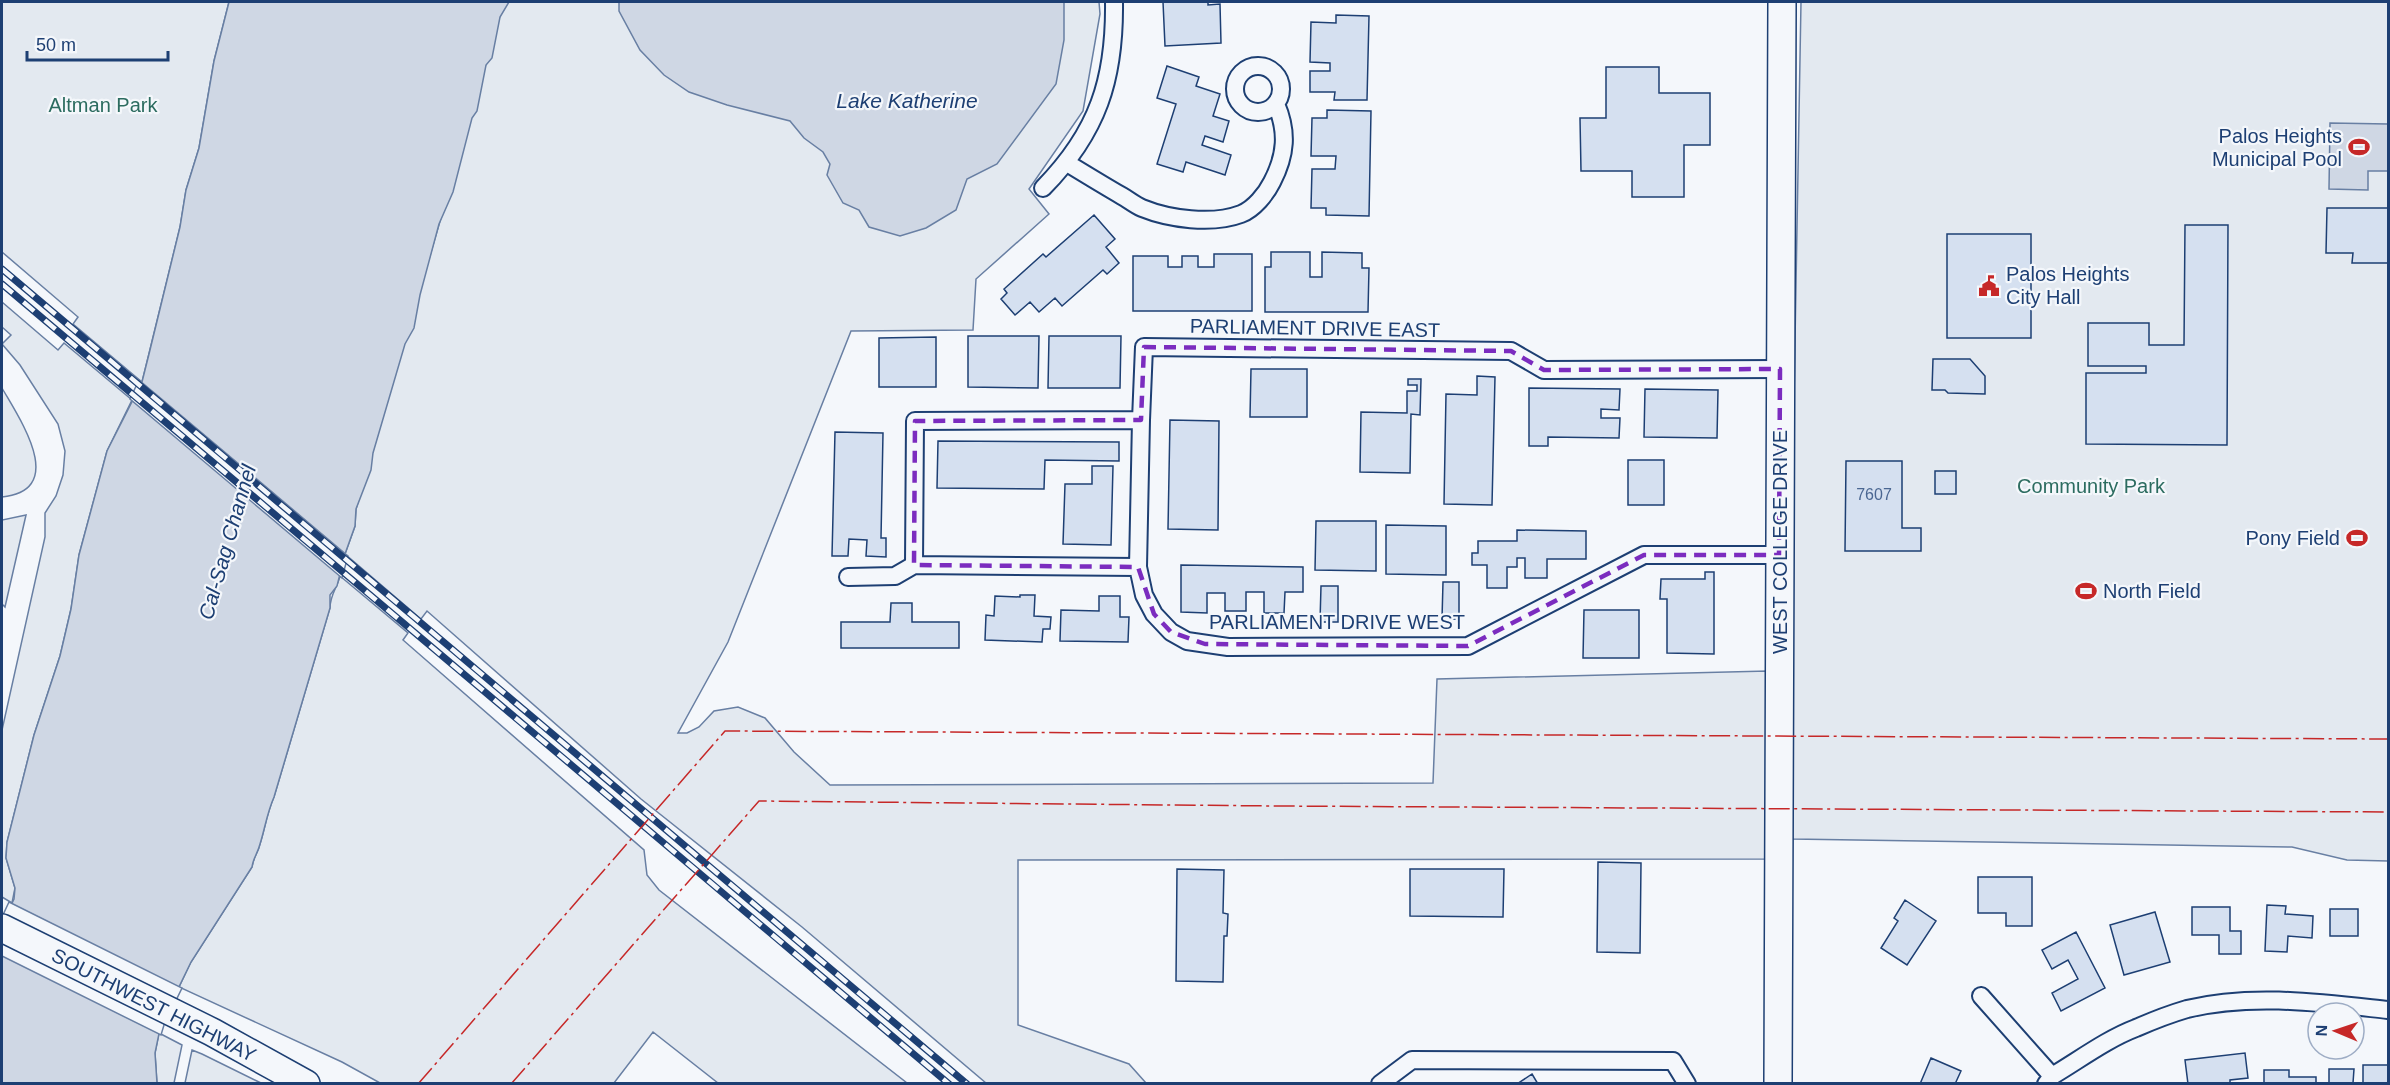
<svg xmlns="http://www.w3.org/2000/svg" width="2390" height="1085" viewBox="0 0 2390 1085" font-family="Arial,sans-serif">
<rect width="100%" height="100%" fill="#f4f7fb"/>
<path fill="#e3e9f0" stroke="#687fa3" stroke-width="1.5" d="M2 2H229L214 61 199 148 186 190 180 227 142 382 73 324 78 317 2 252Z
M504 2H1099L1100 14 1083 111 1029 189 1049 214 976 279 973 330 851 331 728 642 678 733H687L699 727 714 711 738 707 765 718 794 752 830 785 1433 783 1437 679 1768 671 1767 859 1018 860V1025L1129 1064 1146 1083H986L802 927 641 799 427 611 421 619 345 554 355 526 356 509Z
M1801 2H2388V861L2347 860 2292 847 1792 839 1791 567Z
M2 302 58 350 64 343 132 400 107 451 79 555 71 609 60 656 34 735 7 842 6 858 15 888 12 903 2 897V730L45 537V513L56 496 63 475 65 451 58 424 20 365 2 344 11 335 2 327Z
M2 388C19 418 69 490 2 497Z
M26 515 5 607 2 604V520Z
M340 576 408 633 403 640 644 850 647 875 659 890 907 1083H718L653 1032 614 1083H380L342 1062 179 987 191 962 252 867C253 858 258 853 260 844 265 828 267 813 274 797L330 608C330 595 337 588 340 576Z
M159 1033 182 1045 174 1083 157 1084 155 1053Z
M192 1050 202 1054 261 1083H185Z"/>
<path fill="#cfd7e4" stroke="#687fa3" stroke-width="1.5" d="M229 2H509L500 17 492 58 486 65 477 111 472 118 453 192 439 224 420 295 414 328 405 344 373 453 371 470 356 509 355 526 345 554 337 586 330 595V608L274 797C267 813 265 828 260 844 258 853 253 858 252 867L191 962 161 1024 155 1053 157 1083H2V924L14 899 15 888 6 858 7 842 34 735 60 656 71 609 79 555 107 451 142 382 149 354 180 227 186 190 199 148 214 61Z
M619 2H1064V40L1056 84 997 164 967 179 956 210 926 228 900 236 869 227 859 210 843 203 827 175 830 164 823 152 804 138 790 121 727 105 689 92 664 75 640 50 619 11Z
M2330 123 2388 124V171H2368V190L2329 189Z"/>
<path fill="#f4f7fb" stroke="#687fa3" stroke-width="1.5" d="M139 380 348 556 342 578 130 399Z
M9 902 182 988 164 1025 161 1035 2 956V917Z"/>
<path fill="#d5e0f0" stroke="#1d3f73" stroke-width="1.5" d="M1163 2H1208V5L1220 4 1221 43 1165 46Z
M1336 15 1369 16 1367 100H1334L1335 92H1310V71H1330V63L1310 62 1311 22 1336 23Z
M1167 66 1199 77 1196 86 1220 94 1213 116 1229 121 1223 142 1205 136 1202 145 1231 155 1225 175 1186 162 1183 172 1157 164 1176 104 1157 98Z
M1606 67H1659V93H1710V145H1684V197H1632V171H1581L1580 118H1606Z
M1327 110 1371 111 1369 216 1326 215V208H1311L1312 169H1335L1336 156H1311L1312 118H1327Z
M2327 208H2388V263H2352L2353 253H2326Z
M1094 215 1115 239 1106 247 1119 263 1107 274 1103 270 1062 306 1055 298 1039 312 1030 302 1015 315 1001 299 1007 293 1004 289 1043 254 1046 257Z
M2185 225H2228L2227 445 2086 444V373H2146V366H2088V323H2149V345H2184Z
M1947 234H2031V338H1947Z
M1271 252H1310V277H1322V252L1362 253V268H1369L1368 312H1265V267H1271Z
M1214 254H1252V311H1133V256H1168V267H1182V256H1198V267H1214Z
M968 336H1039L1038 388 968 387Z
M1049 336H1121L1120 388H1048Z
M936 337V387H879V338Z
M1933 359H1970L1985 376V394L1948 393 1945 390H1932Z
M1251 369H1307V417H1250Z
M1477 376 1495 377 1492 505 1444 504 1446 394 1477 395Z
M1408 379H1421L1420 415 1411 414 1410 473 1360 472 1361 412 1407 413V391H1417V385H1408Z
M1529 388 1620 389 1619 410 1601 409V418H1620L1619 438 1548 437V446H1529Z
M1645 389 1718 390 1717 438 1644 437Z
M1170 420 1219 421 1218 530 1168 529Z
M835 432 883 433 881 538H886V557L866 556 867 540 849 539 848 556H832Z
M938 441 1119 442V461L1045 460 1044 489 937 488Z
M1628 460H1664V505H1628Z
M1846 461H1902V528H1921V551H1845Z
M1092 466H1113L1111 545 1063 544 1065 484H1092Z
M1935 471H1956V494H1935Z
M1316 521H1376V571L1315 570Z
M1386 525 1446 526V575L1386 574Z
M1517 530 1586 531V559H1547V578H1525V558H1517V567H1507V588H1487V565H1472V553H1478V541H1517Z
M1181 565 1303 567V592H1285L1284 613H1264V592H1246V611H1225V593H1207V613L1181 612Z
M1705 572H1714V654L1667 653V599H1660L1661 579H1705Z
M1443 582H1459V619H1442Z
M1321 586H1338V622H1320Z
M1020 595H1035L1034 616 1051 617 1050 629H1043L1042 642 985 640 986 615 994 616 995 596 1020 597Z
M1099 596H1120V617H1129L1128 642 1060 641 1061 610 1099 611Z
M891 603H912V622H959V648H841V622H890Z
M1584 610H1639V658H1583Z
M1598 862 1641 863 1640 953 1597 952Z
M1177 869 1224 870 1223 913 1228 914 1227 936H1224L1223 982 1176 981Z
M1410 869H1504L1503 917 1410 916Z
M1978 877H2032V926H2006V913H1978Z
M1905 900 1936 921 1907 965 1881 948 1898 921 1894 918Z
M2267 905 2286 906 2285 914 2313 916 2312 938 2288 936 2287 952 2265 951Z
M2192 907H2230V931H2241V954H2219V935H2192Z
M2330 909H2358V936H2330Z
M2155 912 2170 962 2124 975 2110 925Z
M2076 932 2105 988 2061 1011 2052 993 2078 979 2068 960 2052 969 2042 950Z
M2245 1053 2248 1078 2230 1080V1084H2188L2185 1060Z
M1931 1058 1961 1071 1955 1084H1920Z
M2363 1065H2388V1084H2329V1069H2354L2353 1083H2363Z
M2264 1070H2289V1077H2316V1084H2264Z
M1532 1074 1538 1084H1517Z"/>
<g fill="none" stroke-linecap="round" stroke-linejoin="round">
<defs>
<path id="minor" d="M1235 89a23 23 0 1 1 46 0a23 23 0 1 1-46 0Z
M1067 163C1085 174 1103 185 1122 196 1129 200 1135 205 1142 208 1169 219 1212 225 1241 214 1254 209 1266 194 1272 182 1286 155 1288 132 1276 104
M1043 188C1098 132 1115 79 1114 2
M1141 420 1138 567 1144 595 1154 614 1171 632 1187 641 1228 647 1468 646 1644 555H1779
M914 565 915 421 1141 420 1144 347 1511 351 1544 370 1780 369
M848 577 895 576 914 565 1138 567
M1981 996 2052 1076
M1380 1084 1412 1060 1673 1061 1687 1084
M2046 1084 2052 1076C2079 1060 2107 1039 2136 1028 2152 1021 2170 1014 2187 1009 2252 993 2323 1003 2388 1010"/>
<path id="primary" d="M2 928 212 1032 306 1084
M1778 1084 1782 2"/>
</defs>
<use href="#minor" stroke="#1d3f73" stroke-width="20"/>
<use href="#primary" stroke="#1d3f73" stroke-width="30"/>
<use href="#minor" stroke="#f4f7fb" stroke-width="16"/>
<use href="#primary" stroke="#f4f7fb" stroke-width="27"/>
<defs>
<path id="rail" d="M2 269 967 1084
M2 284 949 1084"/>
</defs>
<use href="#rail" stroke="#1d3f73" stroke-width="7"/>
<use href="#rail" stroke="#f4f7fb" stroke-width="4.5" stroke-dasharray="14" stroke-linecap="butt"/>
<path stroke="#c62828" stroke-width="1.5" stroke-dasharray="21 4.5 3 4.5" stroke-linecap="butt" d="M418 1084 725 731 2388 739
M511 1084 759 801 1276 806 2388 812"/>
</g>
<path fill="none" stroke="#7b2cbf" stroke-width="4.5" stroke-dasharray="12 8" stroke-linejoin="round" d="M1144 347 1511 351 1544 370 1780 369 1779 555H1644L1468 646 1205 644 1171 632 1154 614 1138 567 914 565 915 421 1141 420Z"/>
<defs>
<symbol id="stadium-bare" viewBox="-9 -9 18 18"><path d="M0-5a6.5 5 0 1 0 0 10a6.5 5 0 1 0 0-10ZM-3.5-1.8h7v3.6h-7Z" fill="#c62828" stroke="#f4f7fb" stroke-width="2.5" paint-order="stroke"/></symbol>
<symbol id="civic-bare" viewBox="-9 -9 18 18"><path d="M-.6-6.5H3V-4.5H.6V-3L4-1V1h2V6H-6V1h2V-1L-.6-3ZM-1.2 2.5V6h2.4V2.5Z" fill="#c62828" stroke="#f4f7fb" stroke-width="2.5" paint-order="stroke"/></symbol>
</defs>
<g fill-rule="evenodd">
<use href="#stadium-bare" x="2344" y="132" width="30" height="30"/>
<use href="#civic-bare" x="1974" y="271" width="30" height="30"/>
<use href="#stadium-bare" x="2342" y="523" width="30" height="30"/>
<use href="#stadium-bare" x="2071" y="576" width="30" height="30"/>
</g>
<g text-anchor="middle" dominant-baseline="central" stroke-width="4.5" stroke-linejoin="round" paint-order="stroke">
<g font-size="16" fill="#4b6792">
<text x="1874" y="494">7607</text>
</g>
<g font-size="20" fill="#2c6c60" stroke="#f4f7fb">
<text x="103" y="105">Altman Park</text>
<text x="2091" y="486">Community Park</text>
</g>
<g font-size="20" fill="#1d3f73" stroke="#f4f7fb" text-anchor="end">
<text x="2342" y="136">Palos Heights<tspan x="2342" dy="23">Municipal Pool</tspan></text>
<text x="2006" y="274" text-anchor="start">Palos Heights<tspan x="2006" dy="23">City Hall</tspan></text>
<text x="2340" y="538">Pony Field</text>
<text x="2103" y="591" text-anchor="start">North Field</text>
</g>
<g font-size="20" fill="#1d3f73" stroke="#f4f7fb">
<text transform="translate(1315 328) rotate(1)">PARLIAMENT DRIVE EAST</text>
<text transform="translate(1780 542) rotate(-90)">WEST COLLEGE DRIVE</text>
<text x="1337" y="622">PARLIAMENT DRIVE WEST</text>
<text transform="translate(154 1005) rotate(27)">SOUTHWEST HIGHWAY</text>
</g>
<g font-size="21" font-style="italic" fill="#1d3f73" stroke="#f4f7fb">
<text x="907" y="100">Lake Katherine</text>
<text transform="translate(227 542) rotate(-74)">Cal-Sag Channel</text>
</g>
</g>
<rect width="2390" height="1085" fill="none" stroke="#1d3f73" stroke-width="6"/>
<g transform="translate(2336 1031) rotate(272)"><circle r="28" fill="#f4f7fb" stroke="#9eadc5" stroke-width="1.5"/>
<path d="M0-4.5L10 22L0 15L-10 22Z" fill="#c62828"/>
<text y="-9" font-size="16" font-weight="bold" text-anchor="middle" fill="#1d3f73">N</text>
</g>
<path d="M27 51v9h141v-9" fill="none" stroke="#1d3f73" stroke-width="3"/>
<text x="36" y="51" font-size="18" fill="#1d3f73" stroke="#f4f7fb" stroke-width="4.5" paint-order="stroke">50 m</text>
</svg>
